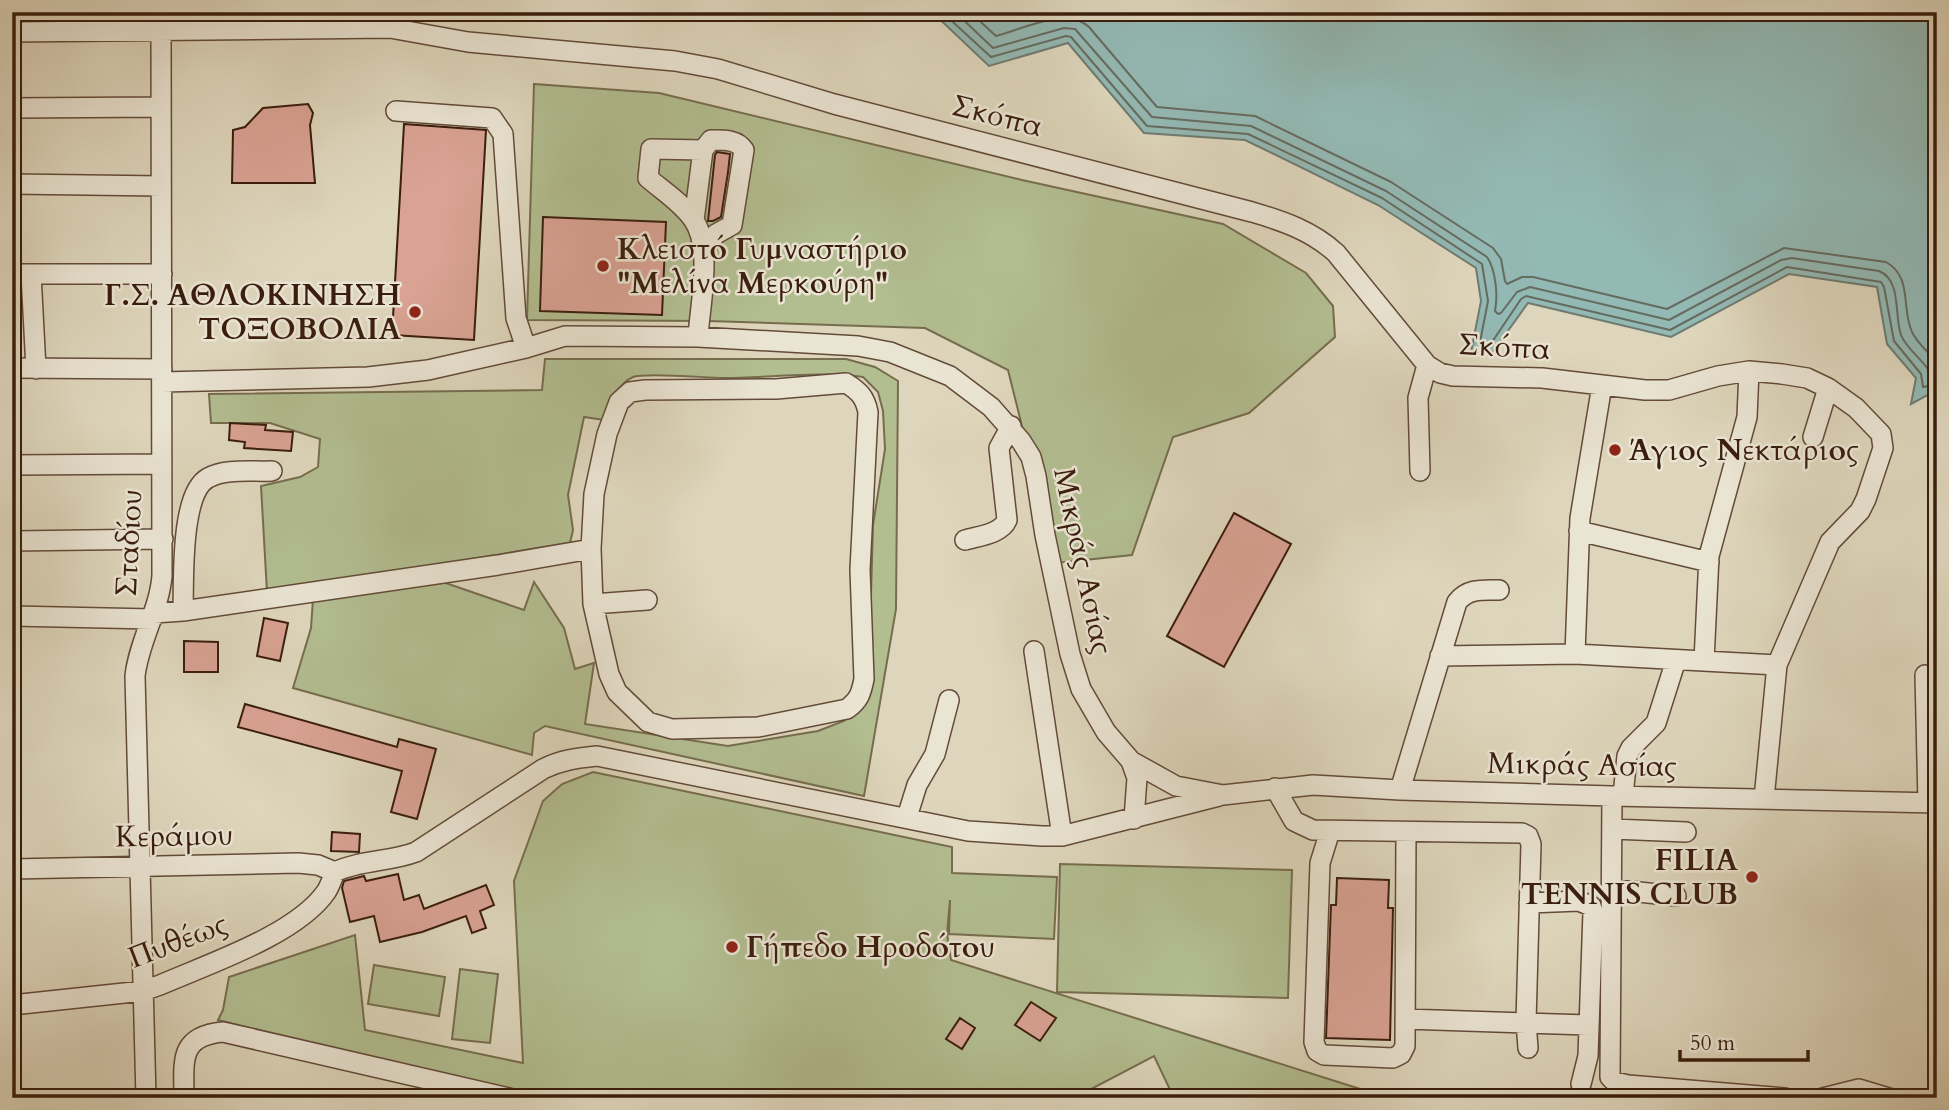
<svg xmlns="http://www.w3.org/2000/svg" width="1949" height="1110" viewBox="0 0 1949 1110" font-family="Cardo,serif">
<rect width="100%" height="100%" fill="#ded6bc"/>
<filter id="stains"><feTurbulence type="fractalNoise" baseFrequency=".00286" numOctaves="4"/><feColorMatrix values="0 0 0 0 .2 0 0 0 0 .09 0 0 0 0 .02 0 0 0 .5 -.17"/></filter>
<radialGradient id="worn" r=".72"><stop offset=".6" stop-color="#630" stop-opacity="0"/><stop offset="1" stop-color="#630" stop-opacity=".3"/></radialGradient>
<path fill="#b2bd90" stroke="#766d4e" stroke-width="2" d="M534 84 659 93 1022 180 1223 224 1306 273 1333 306 1335 337 1249 413 1173 437 1132 555 1056 563 1008 370 925 328 708 321 527 320Z
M545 359H846L875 367 898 381 896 609 864 796 545 726 534 733 532 755 293 688 311 628 313 599 437 580 524 610 534 582 564 628 575 669 594 663 585 724 728 746 818 731 844 721 863 704 871 595 873 525 885 449 883 411 878 392 863 377C817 371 770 378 724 378 707 378 645 372 633 377 617 384 610 406 604 420L584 417 568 495 573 530 570 543 267 592 261 486 300 477 318 467 320 439 270 423H211L209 394 542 390Z
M593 772 952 847V873L1057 877 1054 939 949 934 950 900 947 934 951 960 1389 1098H1174L1154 1056 1074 1098H473L444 1077 218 1020 223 1010 229 977 355 935 365 1030 523 1063 514 881 543 801 562 784Z
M1060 864 1292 870 1288 998 1057 992Z
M374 965 445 977 439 1016 368 1004Z
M460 969 498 974 490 1043 452 1039Z"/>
<path fill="#93b9b4" stroke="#6f7b71" stroke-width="2" d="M932 12H1937V390L1911 404 1916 378 1887 344 1877 287 1789 274 1671 337 1528 303 1492 353 1471 352 1481 301 1476 268 1378 205 1245 140 1144 133 1068 43 989 66Z"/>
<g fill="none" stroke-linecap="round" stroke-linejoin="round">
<path stroke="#666b60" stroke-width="2" d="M942 12 991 57 1066 36 1071 37 1147 126 1248 134 1382 198 1482 264 1488 301 1480 342 1482 346 1490 345 1521 299 1526 296 1670 330 1787 267 1881 282 1884 287 1894 341 1921 374 1923 387 1937 384
M955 12 993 48 1064 28 1075 29 1152 117 1251 126 1386 191 1487 257C1496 270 1498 296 1495 311L1498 314 1501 313 1517 292 1530 287 1669 320 1781 260 1792 258 1879 271C1902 280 1894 316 1901 335 1907 350 1924 360 1931 374L1937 375
M970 12 996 36C1023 29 1067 6 1089 27L1157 107 1255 116 1391 182 1493 248 1501 259 1505 281 1507 284 1522 277H1533L1667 309 1784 248 1886 262C1913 277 1901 309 1912 332 1917 343 1929 353 1937 362"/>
</g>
<path fill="#d9a293" stroke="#3a1d0d" stroke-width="2" d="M308 104 313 113 310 125 315 183H232L233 130 245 127 263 108Z
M404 124 486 130 474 340 392 335Z
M717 152 730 154 728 172 721 217 713 221H708L715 155Z
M543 217 666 222 662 315 540 311Z
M230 423 266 425 265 430 293 432 291 451 244 448 245 442 229 440Z
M1234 513 1291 544 1224 667 1167 636Z
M264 618 288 623 280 661 257 656Z
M184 641 218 642V672H184Z
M245 704 397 747 399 739 436 749 417 819 391 812 402 771 238 727Z
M332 832 360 834 359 852 331 851Z
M398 874 404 900 419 895 424 909 486 885 494 905 480 911 486 928 472 933 466 916 422 932 380 942 374 916 350 922 342 888 344 881 364 876 366 881Z
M1337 878 1389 880 1388 908H1393L1390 1040 1326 1038 1331 905H1336Z
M1031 1002 1056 1018 1040 1041 1015 1025Z
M960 1018 975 1028 962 1049 946 1039Z"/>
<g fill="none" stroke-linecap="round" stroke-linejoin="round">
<defs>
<path id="minor" d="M12 32 390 28 468 42 675 61 718 69 834 104 1252 212C1283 221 1312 231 1336 253L1427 365 1440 373 1453 376 1542 378 1645 390H1669L1718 376 1749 371 1782 374 1807 378 1828 388 1856 408 1881 434 1883 448 1866 499 1860 511 1830 542 1777 665 1764 799
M12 108 161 107
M396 111 492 118 503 134 516 318 526 348
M12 184 161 186
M694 220 703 150 711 140C723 140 737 139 744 150L732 225 716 234 704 249
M12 274H162
M31 274 36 369
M698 337C700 304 713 247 693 219 681 202 663 191 648 178L651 149 703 150
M12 368 162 369
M162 382 368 377 428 370 526 348 565 336 698 337 858 346 890 352 950 376 991 407 1021 441 1031 457 1036 476 1045 535 1070 654 1081 689 1106 732 1131 761 1176 786 1223 795 1313 785 1400 790 1612 796 1937 803
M846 383C859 391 865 397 868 412L860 570 864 679C861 694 859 700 847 709L758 727 672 729 648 722 617 692 609 674 593 604 591 549 594 494 607 434 619 402 630 392 645 390 776 389Z
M1813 437 1828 388
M12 465 162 464
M1420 471 1418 398 1427 365
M1579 531 1709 562
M965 540C979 536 1001 534 1007 520L999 448 1011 426
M12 541 163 539
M593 604 647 600
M183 611C184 581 180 493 208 478 225 468 253 472 272 471
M154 613 183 611 498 565 591 549
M12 616 152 619
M1034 651 1062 836
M1575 654 1580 518 1602 385
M1440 656 1575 654 1777 665
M1704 661 1709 556 1747 417 1749 371
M1925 675 1928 803
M1131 761 1137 778 1134 819
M1275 788 1294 821 1313 830 1522 833 1528 836 1531 844 1526 1022 1528 1048
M1400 790 1457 602C1468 588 1483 590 1499 590
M1612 796 1610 1077 1615 1082 1628 1085 1785 1098
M1623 796 1627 756 1631 748 1656 723 1676 660
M907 817 917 785 935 754 949 700
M1613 829 1686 832
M1330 831 1320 863 1314 1042 1317 1051 1324 1055 1393 1058 1401 1054 1405 1046 1406 833
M12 869 298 863 318 865 335 872
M335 872C360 860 390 862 416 852L543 769C561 760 577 758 597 756L968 831 1042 836H1062L1219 796
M1611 889 1676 896
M1529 903 1579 901 1591 906 1593 912 1588 1056 1581 1084
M12 1005 143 991 160 985C208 964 296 935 326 892 330 886 332 879 335 872
M1405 1019 1588 1025
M146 1098 135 676C139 641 159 611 162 576L161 29
M184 1098C184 1062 178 1036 223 1032L509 1098
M1823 1098 1859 1089 1889 1098"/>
</defs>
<use href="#minor" stroke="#634b39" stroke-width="22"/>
<use href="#minor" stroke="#eae4d3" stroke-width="19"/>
</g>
<g fill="#8f2418" stroke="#eae4d3" stroke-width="2.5">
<circle cx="603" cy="266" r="7"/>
<circle cx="415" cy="312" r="7"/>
<circle cx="1615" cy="450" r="7"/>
<circle cx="1752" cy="877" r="7"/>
<circle cx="732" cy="947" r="7"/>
</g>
<g text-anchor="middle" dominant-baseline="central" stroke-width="5" stroke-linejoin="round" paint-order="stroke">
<g font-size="30" fill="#3a1d0d" stroke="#eae4d3">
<text transform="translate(997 116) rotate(14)">Σκόπα</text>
<text transform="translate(1504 347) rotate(3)">Σκόπα</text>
<text transform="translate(129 543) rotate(-87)">Σταδίου</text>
<text transform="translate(1083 561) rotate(78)">Μικράς Ασίας</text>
<text transform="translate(1582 765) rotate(1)">Μικράς Ασίας</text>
<text transform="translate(174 836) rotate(-1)">Κεράμου</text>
<text transform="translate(178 941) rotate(-21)">Πυθέως</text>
</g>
<g font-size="30" font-weight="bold" fill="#3a1d0d" stroke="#eae4d3" text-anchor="start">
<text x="617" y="249">Κλειστό Γυμναστήριο<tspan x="617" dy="34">"Μελίνα Μερκούρη"</tspan></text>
<text x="401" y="295" text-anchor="end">Γ.Σ. ΑΘΛΟΚΙΝΗΣΗ<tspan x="401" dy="34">ΤΟΞΟΒΟΛΙΑ</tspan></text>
<text x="1629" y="450">Άγιος Νεκτάριος</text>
<text x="1738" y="860" text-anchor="end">FILIA<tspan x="1738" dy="34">TENNIS CLUB</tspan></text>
<text x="746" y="947">Γήπεδο Ηροδότου</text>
</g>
</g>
<rect width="1949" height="1110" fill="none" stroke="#ded6bc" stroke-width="42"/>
<rect x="14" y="14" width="1921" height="1082" fill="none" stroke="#3a1d0d" stroke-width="3.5"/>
<rect x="21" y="21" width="1907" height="1068" fill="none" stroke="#3a1d0d" stroke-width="2"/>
<path d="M1680 1050v10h128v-10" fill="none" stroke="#3a1d0d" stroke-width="3.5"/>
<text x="1690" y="1050" font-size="21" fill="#3a1d0d" stroke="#eae4d3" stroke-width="5" paint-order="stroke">50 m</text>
<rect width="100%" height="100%" filter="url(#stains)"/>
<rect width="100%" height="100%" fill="url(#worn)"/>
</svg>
